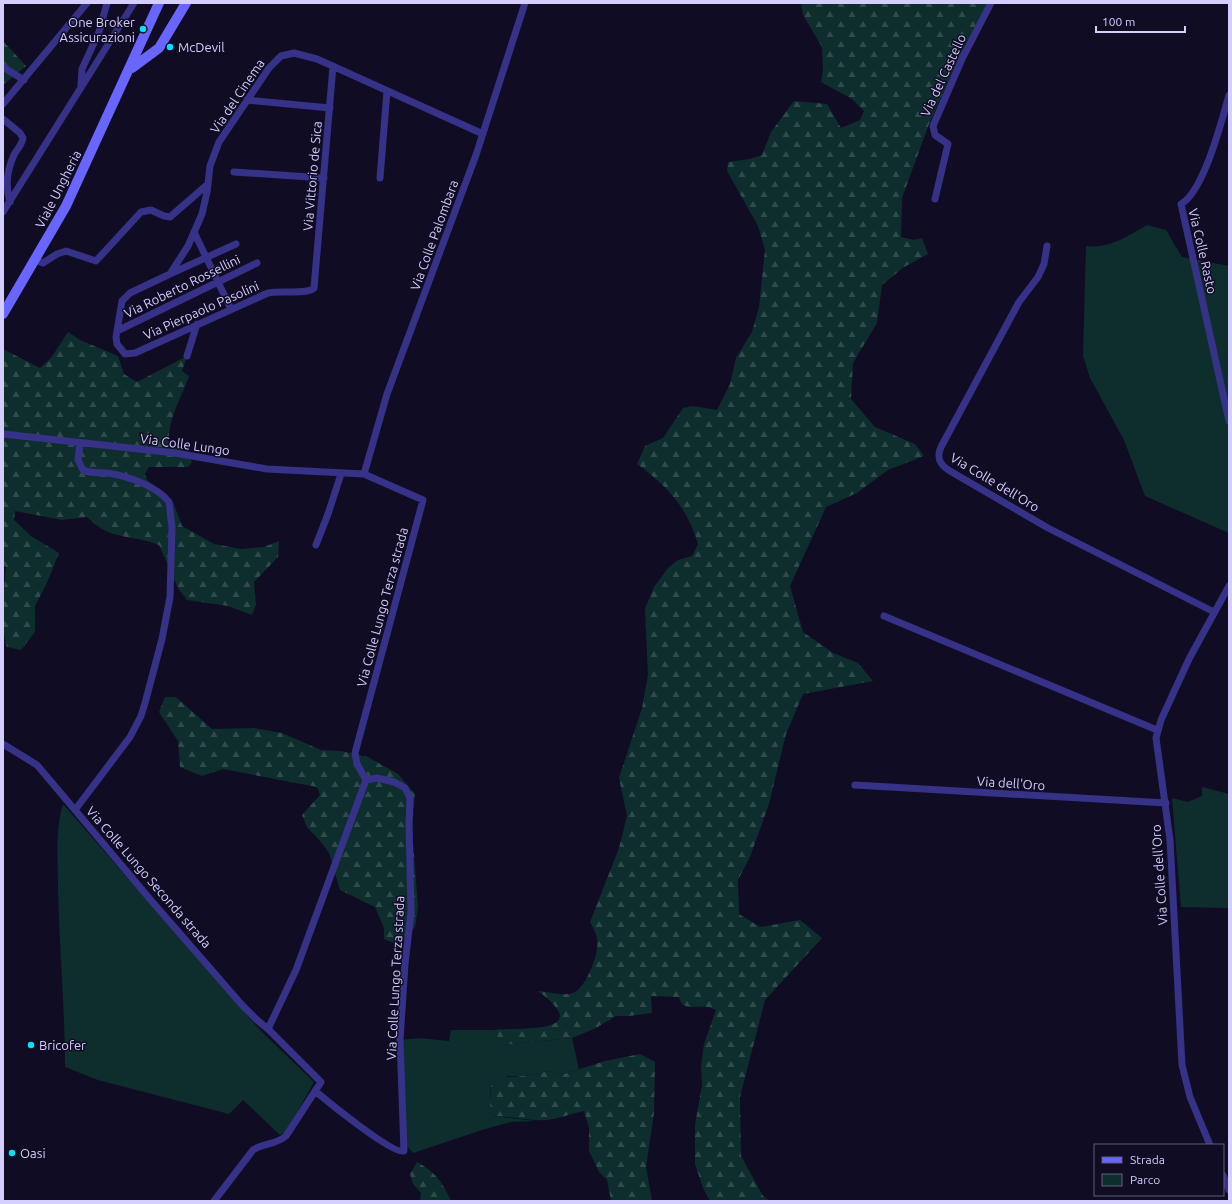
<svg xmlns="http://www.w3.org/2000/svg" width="1232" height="1204" viewBox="0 0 1232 1204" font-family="Ubuntu,sans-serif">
<defs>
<pattern id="forest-firs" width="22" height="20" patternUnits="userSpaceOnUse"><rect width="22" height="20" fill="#0e2e2d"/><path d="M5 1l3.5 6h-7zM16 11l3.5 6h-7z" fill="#304b4c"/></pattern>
</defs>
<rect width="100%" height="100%" fill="#100c24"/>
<path fill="#0e2e2d" d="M1147 225 1166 230 1182 257 1229 266V533L1145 496 1124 440 1090 378 1083 356 1086 246C1109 249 1128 236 1147 225Z
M1202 787 1229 794V908L1181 907 1172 798 1188 802 1202 796Z
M63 804 259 1029 314 1082 286 1132 280 1135 243 1100 229 1114 98 1080 65 1067C65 1006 59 946 58 886 58 858 55 831 63 804Z
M451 1030H494L502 1045 572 1038 579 1069 564 1074 550 1071 524 1076H508L490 1084V1104L492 1116 536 1121 511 1122 485 1129 413 1153 405 1144 400 1040 419 1038 449 1041Z"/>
<path fill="url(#forest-firs)" d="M801 3H991L956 64 929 124 902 198 901 237 914 240 922 238 928 254 904 267 882 285 877 323 853 363 851 399 875 427 915 444 924 456 888 470 857 493 826 507 790 586 803 632 833 653 858 663 873 681 803 694 786 734 769 804 750 857 738 880 739 914 760 927 800 920 822 938 765 1000 740 1097 741 1156 763 1196 770 1201H710L703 1188 695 1164V1125L702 1085 701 1066 704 1044 716 1010C713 1009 710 1007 707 1007 696 1005 682 1012 679 997L651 996 652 1013 629 1016H616L596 1028 572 1038 502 1045 494 1030C524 1027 596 1034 538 991 549 992 565 997 575 992 587 985 600 952 597 939 596 933 593 927 590 922L619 848 627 816 619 778 642 708 648 675 645 609 654 587 668 568 678 560 692 556 698 544C688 508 666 485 637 464L645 446 663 438 683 408 693 406 717 410 730 384 736 358 752 332 759 307 765 250 758 226 727 171 728 162 750 159 762 155 771 132 794 101 827 104 841 128 860 120 864 111 852 99 821 82 823 71 822 47 803 15Z
M3 41 26 66 3 85Z
M68 332 80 340 118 356 124 374 137 382 187 356 182 371 189 376C181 399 167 420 169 445L187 452 192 462 188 467H149L145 474 147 480 173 502 182 526 214 544 241 549 264 547 279 541 278 557 254 582 256 605 252 615 228 606 187 600 178 588 159 545C141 537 119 539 102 529 97 526 92 521 87 517L62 520 15 511 14 520 31 536 59 553 46 585 35 606V632L21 650 7 647C0 627 4 589 6 567L3 565V349L40 368 51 358Z
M165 697H176L212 729 254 728 282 733 321 750 341 751 368 757 398 774 415 794 412 828 418 907 415 927 398 945 384 939V928L375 907 340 890 329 853 321 842 307 827 302 815 320 795 317 787 223 769 202 776 180 767 178 741 159 712Z
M640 1054 655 1062 654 1113 646 1167 652 1201H611L607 1180 599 1172 589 1151V1128L584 1111C569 1114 551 1122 536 1120 521 1119 507 1116 492 1116L490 1104 491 1078 524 1076 550 1071 564 1074 605 1061Z
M417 1162C434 1171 443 1182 451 1201H420L421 1193 413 1184 410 1174Z"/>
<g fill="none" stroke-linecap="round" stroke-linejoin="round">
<path stroke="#353287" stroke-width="7" d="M333 66 314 288C307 295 279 290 268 293L135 353 125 354 117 344 116 337 122 301 130 293 170 274 188 246 202 214 207 192 210 166 219 142 269 68 281 56 294 53 317 59 483 134
M3 67 24 80
M81 85 82 69 99 32 107 3
M1229 95C1222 120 1204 191 1181 204L1229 421
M247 100 330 108
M3 104 87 3
M3 119 20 133 23 138C22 145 17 149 14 155 7 170 5 186 10 202
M234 172 324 178
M380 178 387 91
M935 199 948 144 935 135 933 126 962 59 991 3
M3 212 134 3
M194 232 231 309
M1047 246 1044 264 1038 277 1019 302 941 447C936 458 940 465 950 471L1048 528 1214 612
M35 260 43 263 57 254 66 251 96 261 141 212 151 210 164 216 170 217 208 184
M170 274 236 244
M117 331 257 263
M187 356 197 324
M3 434 175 453 267 469 364 474 423 500 355 753 357 764 366 780 296 970 268 1029 321 1082 286 1136C276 1145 263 1143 253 1150L214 1201
M80 443 78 460 83 470C91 474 100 472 108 473 127 476 157 486 169 502L172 527 170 597 162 639 145 703 141 716 130 737 75 810 149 898 242 1005 257 1020 268 1029
M364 474 387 394 476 155 525 3
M316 545 328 514 341 474
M884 616 1157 730
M3 744 37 765 75 810
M855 785 1166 803
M315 1091C327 1101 393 1155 404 1151L400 1040 405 964 411 912 409 823 410 798 405 788 394 782 377 778 366 780
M1210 1145 1190 1097 1182 1065 1170 840 1156 738 1161 720 1189 659 1229 586
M1223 1175 1229 1190"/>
<path stroke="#6965ff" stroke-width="10" d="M132 68 159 48 186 3
M3 314 66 206 159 3"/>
</g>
<g fill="#00e1f9" stroke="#100c24" stroke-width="1.5">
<circle cx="143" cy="29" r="4"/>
<circle cx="170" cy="47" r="4"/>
<circle cx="31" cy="1045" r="4"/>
<circle cx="12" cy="1153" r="4"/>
</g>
<g text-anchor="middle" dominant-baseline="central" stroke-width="3" stroke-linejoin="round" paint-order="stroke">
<g font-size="13" fill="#d4ceff" stroke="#100c24" text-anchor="start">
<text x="135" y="22" text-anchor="end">One Broker<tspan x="135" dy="15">Assicurazioni</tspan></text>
<text x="178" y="47">McDevil</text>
<text x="39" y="1045">Bricofer</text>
<text x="20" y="1153">Oasi</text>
</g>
<g font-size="13" fill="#d4ceff" stroke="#100c24">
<text transform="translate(943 75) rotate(-65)">Via del Castello</text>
<text transform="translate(237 96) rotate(-56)">Via del Cinema</text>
<text transform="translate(312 176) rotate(-85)">Via Vittorio de Sica</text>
<text transform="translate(58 189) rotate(-63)">Viale Ungheria</text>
<text transform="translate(434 235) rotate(-70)">Via Colle Palombara</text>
<text transform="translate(1203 251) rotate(77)">Via Colle Rasto</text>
<text transform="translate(182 286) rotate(-26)">Via Roberto Rossellini</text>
<text transform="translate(201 310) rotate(-24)">Via Pierpaolo Pasolini</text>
<text transform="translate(185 444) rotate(8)">Via Colle Lungo</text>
<text transform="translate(995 482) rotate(31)">Via Colle dell'Oro</text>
<text transform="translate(382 607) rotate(-75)">Via Colle Lungo Terza strada</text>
<text transform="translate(1011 783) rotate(4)">Via dell'Oro</text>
<text transform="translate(1159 875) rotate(-94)">Via Colle dell'Oro</text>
<text transform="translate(149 877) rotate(49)">Via Colle Lungo Seconda strada</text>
<text transform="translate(395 978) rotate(-87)">Via Colle Lungo Terza strada</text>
</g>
</g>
<rect width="1232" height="1204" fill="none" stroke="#d4ceff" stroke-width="8"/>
<rect x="1094" y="1144" width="130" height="52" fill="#100c24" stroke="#5e5a7c"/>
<rect x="1102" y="1157" width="20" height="6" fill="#6965ff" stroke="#5e5a7c"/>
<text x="1130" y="1164" font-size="12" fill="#d4ceff">Strada</text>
<rect x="1102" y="1174" width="20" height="12" fill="#0e2e2d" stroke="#5e5a7c"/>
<text x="1130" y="1184" font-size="12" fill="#d4ceff">Parco</text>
<path d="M1096 26v6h89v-6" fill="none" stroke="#d4ceff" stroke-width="2"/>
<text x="1102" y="26" font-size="12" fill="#d4ceff" stroke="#100c24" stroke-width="3" paint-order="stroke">100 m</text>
</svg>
